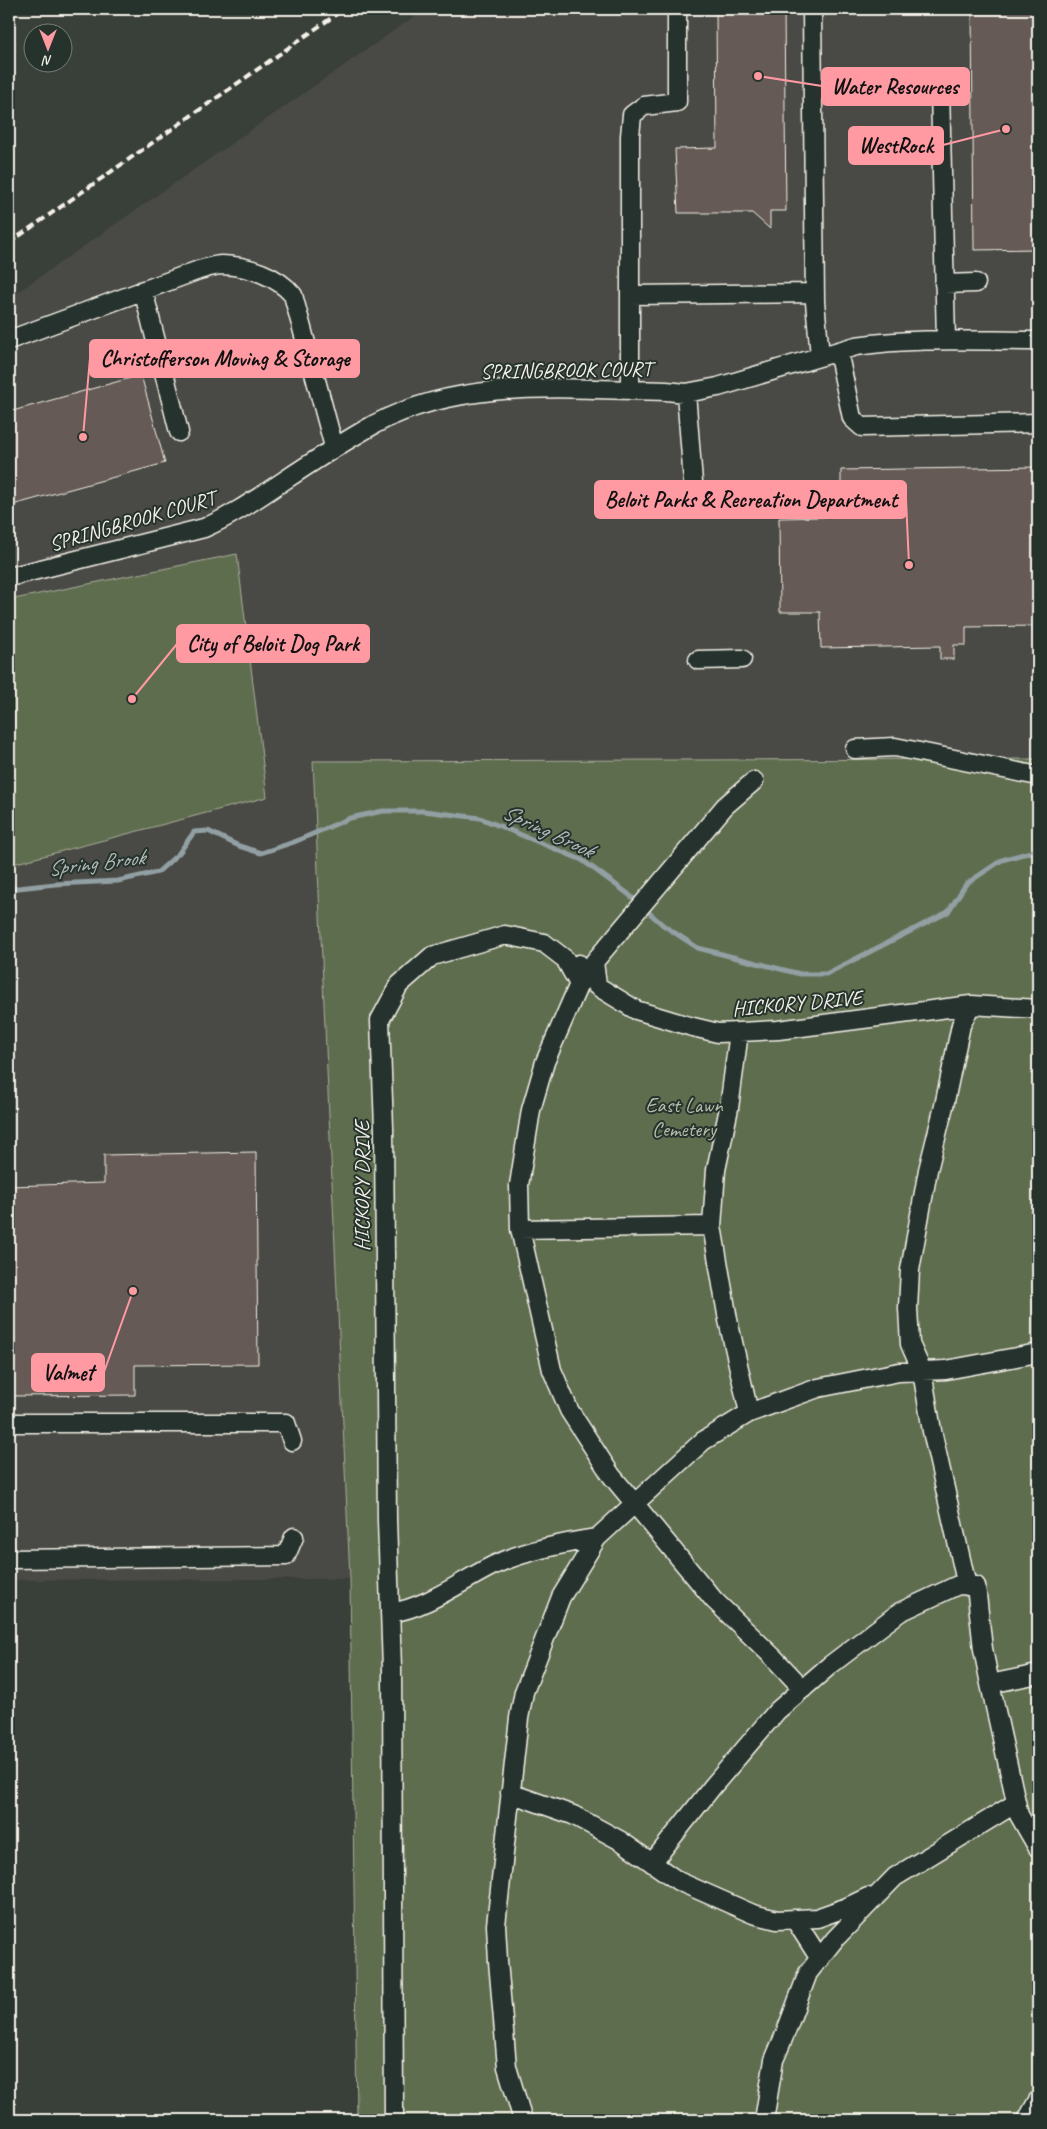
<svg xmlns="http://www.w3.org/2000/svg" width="1047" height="2129" viewBox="0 0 1047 2129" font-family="Caveat,sans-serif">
<rect width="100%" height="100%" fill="#393f39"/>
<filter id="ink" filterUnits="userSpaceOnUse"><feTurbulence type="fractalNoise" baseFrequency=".02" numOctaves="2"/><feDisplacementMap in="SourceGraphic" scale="10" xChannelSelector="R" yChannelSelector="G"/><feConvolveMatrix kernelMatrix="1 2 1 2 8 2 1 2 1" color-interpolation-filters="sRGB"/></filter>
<g filter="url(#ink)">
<path fill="#494a44" d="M425 9H1038V759L313 761 350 1579 9 1580V298Z"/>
<path fill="#5f6d4f" stroke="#aaaf9c" d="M237 554 267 797 9 865V600Z
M1038 759V2120H357L350 1579 313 761Z"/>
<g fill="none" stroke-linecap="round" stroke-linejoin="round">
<path stroke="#92a0a4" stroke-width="5" d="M9 889 55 884 118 881 158 872 179 853 194 832 208 831 239 846 261 853 294 842 350 818 383 811H424L480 818 582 860 627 893 663 925 698 948 800 974H826L948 912 966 884 1002 860 1038 850"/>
</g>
<path fill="#655a54" stroke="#f4f1e8" d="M716 9H784L786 211H770V229L752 213H678L675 149 717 148Z
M972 9H1038V249L974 250Z
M141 375 165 463 9 506V412Z
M1038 467V626L966 627V645H954V659H940V646L821 648 820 612H780L779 518 824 517 823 507H841V470Z
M256 1152 258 1364 135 1365V1395L11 1396 9 1186 104 1183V1155Z"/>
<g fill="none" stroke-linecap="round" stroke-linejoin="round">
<defs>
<path id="minor" d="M812 9 815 302 820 356
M940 89 946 340
M944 284 976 283
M143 290 179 432
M630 295 815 293
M9 340 199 270C206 268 215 265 222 265 248 266 276 275 293 295L334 447
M838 351 852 418 862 427 1038 423
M630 390V136L632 115 644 106 677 102V9
M686 393 694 495 738 493
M9 577 204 528C232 516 256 499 282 482 312 462 343 442 375 424 464 377 569 389 666 391L686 393 718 387 856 346C916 337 978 341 1038 341
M698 660 742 659
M855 749 895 747 1038 776
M579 964 597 986 636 1010 689 1026 718 1033 778 1030 971 1005 1038 1009
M597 985 594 962 725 806 754 781
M739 1032 729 1108 716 1170 712 1226 728 1320 749 1413
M520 1229 712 1226
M9 1423H286L292 1441
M9 1559 286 1556 294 1537
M967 1586 932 1431 922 1371 910 1344 908 1308 910 1270 928 1170 944 1106 961 1025 971 1005
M390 1613C429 1607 459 1582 494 1565 524 1551 564 1543 597 1538
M1038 1674 990 1684 1019 1815 1038 1848
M510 1793 573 1815 621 1841 678 1881 753 1914 777 1920 817 1918 845 1908 868 1897
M652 1863 713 1786 777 1711 829 1666 900 1612 958 1585 976 1586 983 1649 990 1684
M795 1920 820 1959
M394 2120 392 1669 387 1520 384 1128 380 1020 399 985 432 956 505 935 544 943 565 959 579 984 545 1062 531 1110 519 1185 520 1229 552 1370 569 1410 611 1475 714 1600 773 1657 803 1689
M523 2120 507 2067 498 1961 496 1925 519 1718 524 1692 561 1597 597 1538 703 1441 749 1413 818 1388 899 1372 946 1370 1038 1353
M764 2120 774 2060 785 2034 808 1973 835 1939 895 1877 1016 1803
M1027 2120 1038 2100"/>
</defs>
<use href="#minor" stroke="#f4f1e8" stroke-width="21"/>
<use href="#minor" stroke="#26332d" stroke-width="18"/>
<path stroke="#f4f1e8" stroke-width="4" stroke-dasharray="8 4" stroke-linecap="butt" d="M9 243 344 9"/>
</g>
</g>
<g text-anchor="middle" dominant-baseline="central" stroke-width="4" stroke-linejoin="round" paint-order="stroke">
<g font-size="21" fill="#f4f1e8" stroke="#26332d">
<text transform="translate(566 370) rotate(-1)">SPRINGBROOK COURT</text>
<text transform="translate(132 521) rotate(-16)">SPRINGBROOK COURT</text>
<text transform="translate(797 1003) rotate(-5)">HICKORY DRIVE</text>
<text transform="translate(362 1186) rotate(-90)">HICKORY DRIVE</text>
</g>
<g font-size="21" fill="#b8bcab" stroke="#26332d">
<text x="684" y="1105">East Lawn<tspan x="684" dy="24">Cemetery</tspan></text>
</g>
<g font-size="22" font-style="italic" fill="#b3bbba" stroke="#26332d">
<text transform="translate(548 831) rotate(25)">Spring Brook</text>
<text transform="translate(96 863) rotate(-7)">Spring Brook</text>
</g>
</g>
<path fill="none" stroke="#ff9aa2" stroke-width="2" d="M758 76L822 86M1006 129L943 145M83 437L90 358M909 565L906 499M132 699L177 644M133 1291L104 1372"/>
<g fill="#ff9aa2" stroke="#26332d" stroke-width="2">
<circle cx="758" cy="76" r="5"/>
<circle cx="1006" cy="129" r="5"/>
<circle cx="83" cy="437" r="5"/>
<circle cx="909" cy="565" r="5"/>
<circle cx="132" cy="699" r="5"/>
<circle cx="133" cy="1291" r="5"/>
</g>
<g fill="#ff9aa2" stroke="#ff9aa2" stroke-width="2">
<rect x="822" y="68" width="147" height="37" rx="5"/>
<rect x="849" y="127" width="94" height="37" rx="5"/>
<rect x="90" y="340" width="269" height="37" rx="5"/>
<rect x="595" y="481" width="311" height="37" rx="5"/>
<rect x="177" y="625" width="192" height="37" rx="5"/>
<rect x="32" y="1354" width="72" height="37" rx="5"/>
</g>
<g font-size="22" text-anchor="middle" font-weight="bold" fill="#111">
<text x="895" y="94">Water Resources</text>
<text x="896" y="153">WestRock</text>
<text x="225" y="366">Christofferson Moving &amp; Storage</text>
<text x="751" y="507">Beloit Parks &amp; Recreation Department</text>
<text x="273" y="651">City of Beloit Dog Park</text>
<text x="68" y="1380">Valmet</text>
</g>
<rect width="1047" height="2129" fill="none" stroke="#26332d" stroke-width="30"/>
<rect x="15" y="15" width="1017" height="2099" fill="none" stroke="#f4f1e8" stroke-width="2" filter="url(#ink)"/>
<g transform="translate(48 48) rotate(180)"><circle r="24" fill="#26332d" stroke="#787f78"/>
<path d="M0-4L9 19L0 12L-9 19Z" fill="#ff9aa2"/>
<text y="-8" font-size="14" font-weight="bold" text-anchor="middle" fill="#f4f1e8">N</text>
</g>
</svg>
